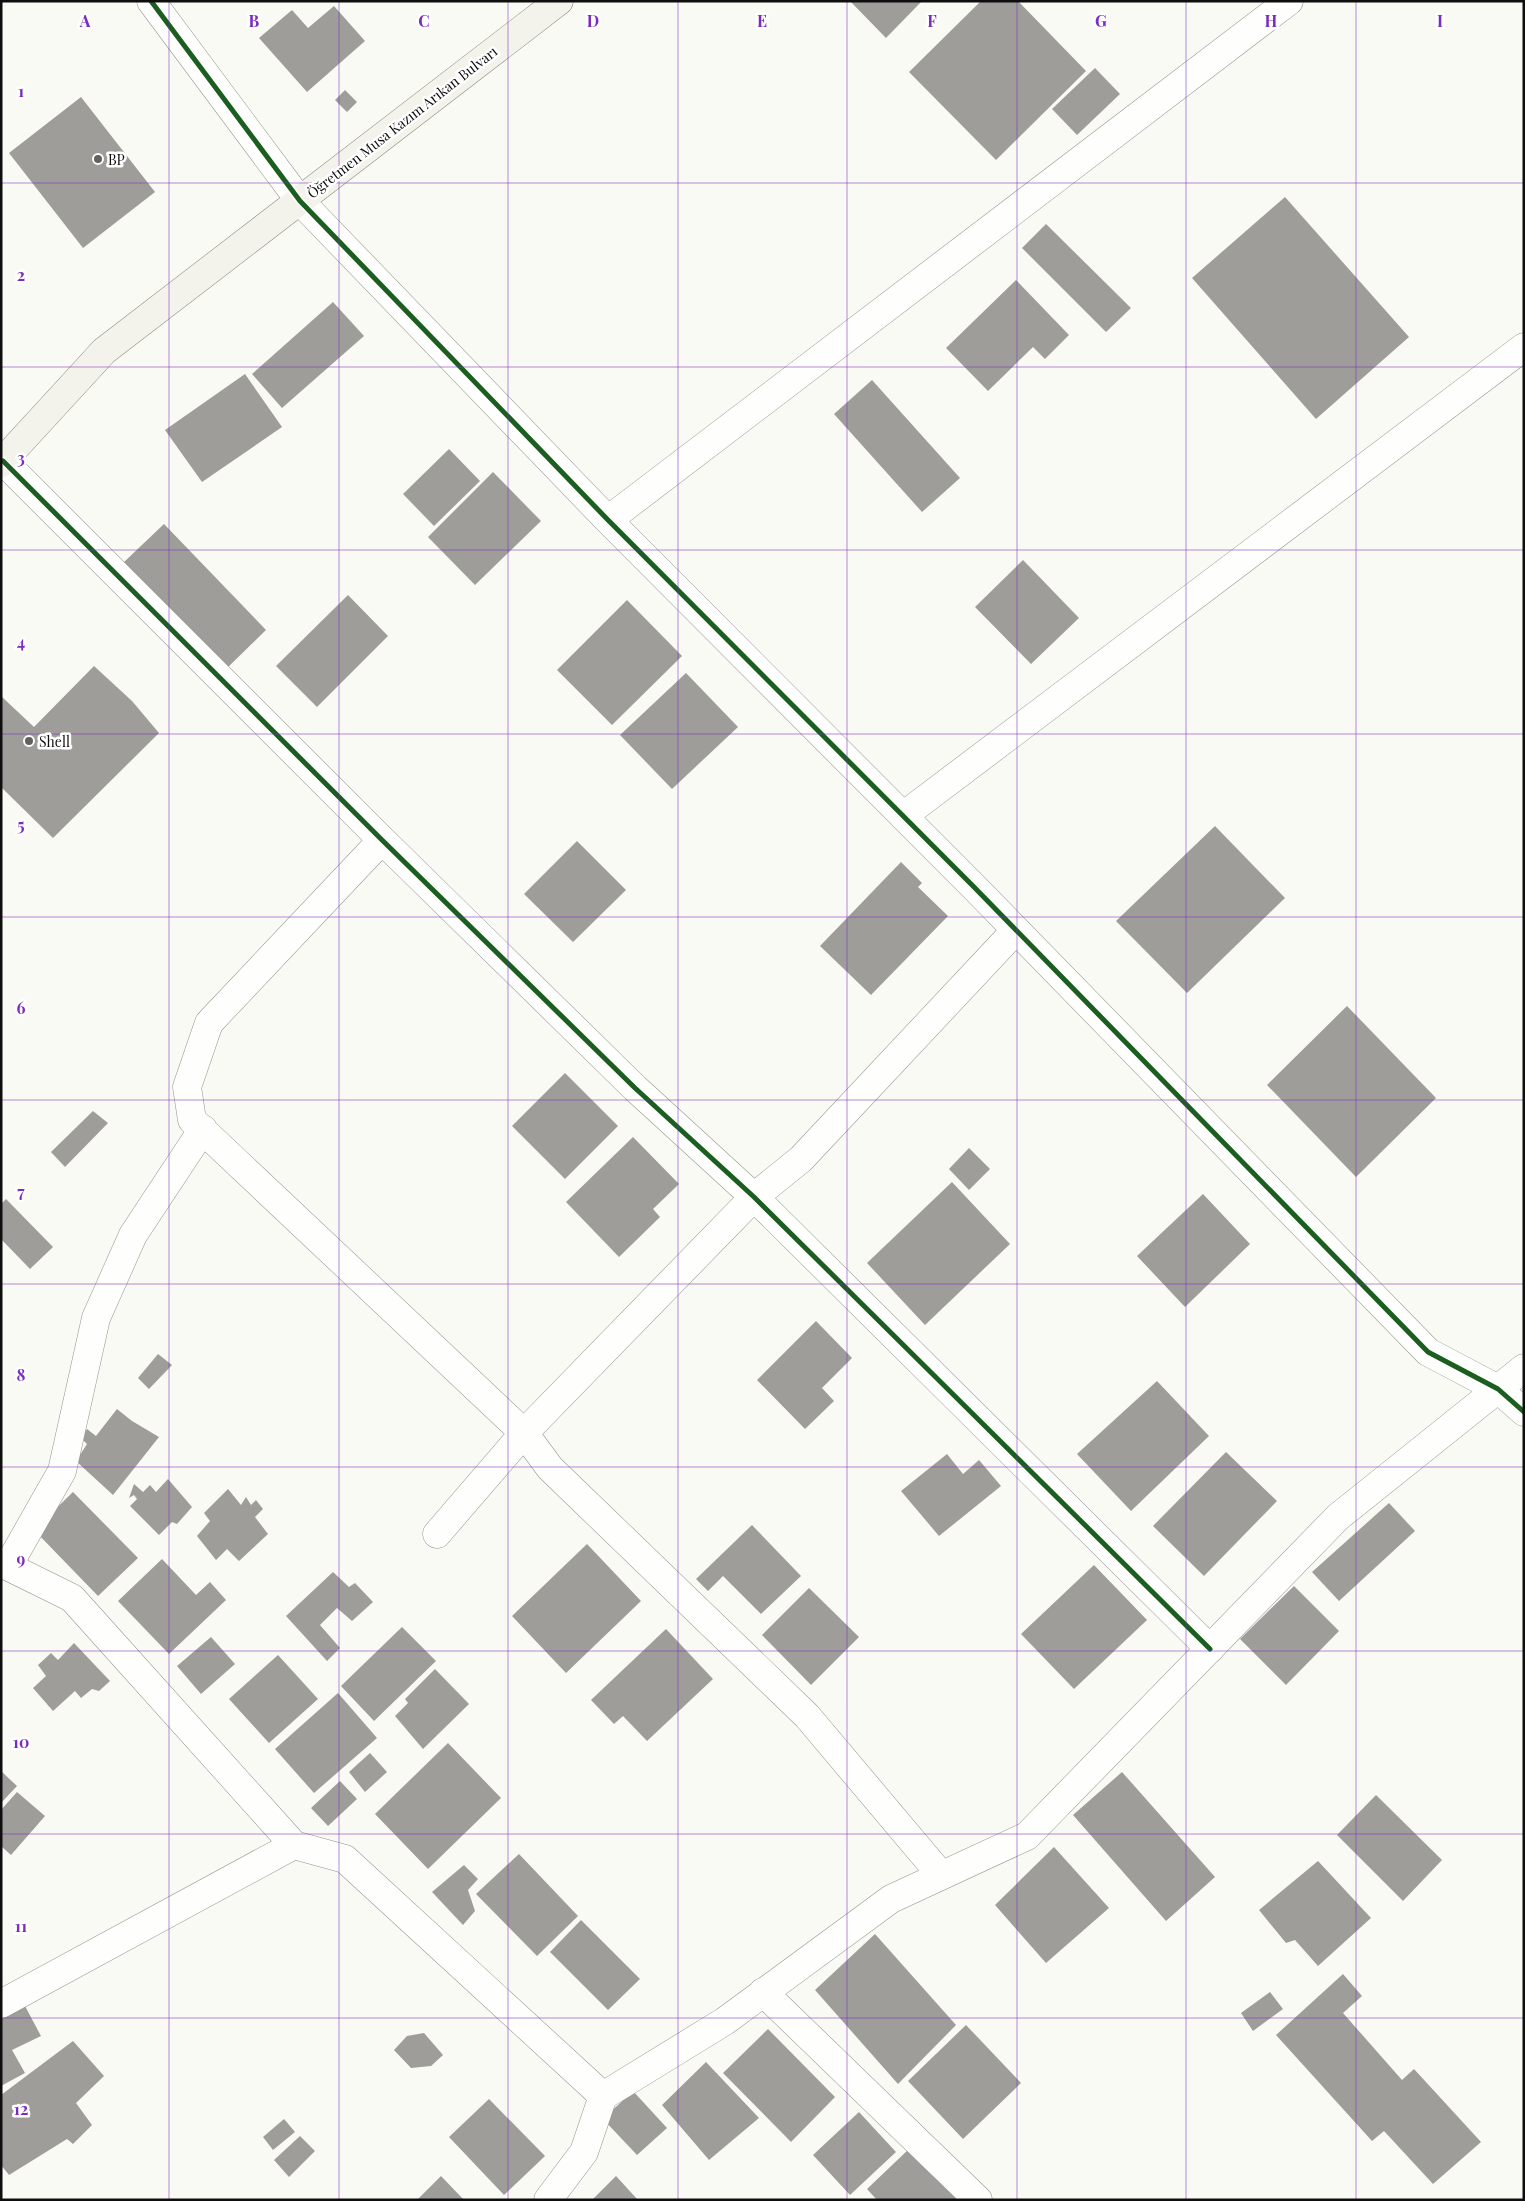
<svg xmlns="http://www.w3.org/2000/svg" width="1525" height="2201" viewBox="0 0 1525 2201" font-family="'Playfair Display',serif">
<rect width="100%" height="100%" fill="#fafaf4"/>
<path fill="#9e9d99" d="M850 1H922L886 38Z
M981 1H1018L1086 71 996 160 909 72Z
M334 6 365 41 307 92 259 38 292 10 308 28Z
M1095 68 1120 94 1077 135 1052 109Z
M345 90 357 102 347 112 335 100Z
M81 97 155 192 83 248 9 153Z
M1285 197 1409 337 1316 419 1192 278Z
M1046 224 1131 308 1106 332 1022 248Z
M1016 280 1069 335 1045 359 1033 347 988 391 946 348Z
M333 302 364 336 282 408 252 374Z
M245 374 282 427 202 482 165 430Z
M872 380 960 478 922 512 834 414Z
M449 449 480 481 434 526 403 494Z
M493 472 541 521 475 585 428 537Z
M164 524 266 630 225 670 123 563Z
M1023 560 1079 618 1031 664 975 607Z
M348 595 388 636 317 707 276 666Z
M627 600 682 656 612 725 557 670Z
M94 666 132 701 159 733 53 838 1 787V696L34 727Z
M686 673 738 727 672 789 620 735Z
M1215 826 1285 898 1187 993 1116 921Z
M577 841 626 890 573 942 524 894Z
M901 862 922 883 918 887 948 916 871 995 820 946Z
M1347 1006 1436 1098 1356 1177 1267 1085Z
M565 1073 618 1126 565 1179 512 1126Z
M93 1111 108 1123 65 1167 51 1152Z
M633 1137 679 1184 653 1209 660 1217 619 1257 566 1202Z
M969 1148 990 1169 969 1190 949 1169Z
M952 1182 1010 1244 925 1325 867 1263Z
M1203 1194 1250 1244 1185 1307 1137 1256Z
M6 1199 53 1247 30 1269 1 1239V1204Z
M816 1321 852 1358 822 1388 834 1401 805 1429 757 1380Z
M158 1354 172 1365 149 1389 138 1378Z
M1157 1381 1209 1436 1131 1511 1077 1454Z
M117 1409 132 1421 159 1437 113 1495 76 1461 87 1444 80 1437 87 1429 96 1436Z
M1226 1452 1277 1501 1204 1576 1153 1526Z
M947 1454 963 1474 979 1460 1001 1486 939 1536 901 1491Z
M168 1479 192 1507 177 1524 172 1522 159 1535 130 1506 137 1499 134 1495 129 1498 134 1484 143 1492 150 1485 156 1492Z
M228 1489 241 1505 246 1497 251 1505 256 1500 263 1509 255 1517 268 1534 239 1561 227 1549 216 1560 197 1536 210 1521 204 1513Z
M73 1492 138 1558 98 1596 34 1530Z
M1389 1503 1415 1531 1339 1601 1312 1572Z
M752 1525 801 1576 761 1614 723 1576 708 1591 696 1579Z
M587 1544 641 1601 566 1673 512 1616Z
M162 1559 196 1595 210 1582 226 1600 169 1654 118 1601Z
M1094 1565 1147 1620 1074 1689 1021 1634Z
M333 1572 349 1587 355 1583 373 1602 352 1621 337 1608 320 1625 340 1648 327 1661 286 1616Z
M1294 1586 1339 1631 1286 1685 1240 1639Z
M809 1588 859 1637 811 1685 762 1635Z
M402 1627 436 1661 374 1721 341 1686Z
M666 1629 713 1679 647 1741 623 1716 614 1724 591 1700Z
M211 1637 235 1664 201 1694 177 1666Z
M74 1643 110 1681 99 1691 92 1689 81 1698 75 1691 53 1711 33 1688 46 1676 38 1665 51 1653 58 1660Z
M278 1655 318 1699 269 1743 229 1699Z
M435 1669 469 1704 423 1749 395 1716 408 1703 405 1699Z
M338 1693 377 1738 314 1793 275 1749Z
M448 1743 501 1798 428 1869 375 1814Z
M370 1753 387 1772 365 1792 349 1772Z
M1 1771 17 1786 1 1803Z
M1122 1772 1215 1877 1166 1921 1073 1815Z
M340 1781 357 1799 328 1826 311 1808Z
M17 1792 45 1816 11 1855 1 1846V1810Z
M1376 1795 1442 1860 1403 1901 1337 1835Z
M1054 1847 1109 1908 1046 1963 995 1905Z
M519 1854 578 1916 537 1956 476 1894Z
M1318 1861 1371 1918 1318 1966 1295 1940 1286 1943 1259 1910Z
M464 1865 478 1879 468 1890 475 1911 463 1925 432 1892Z
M581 1920 640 1979 608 2010 550 1952Z
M875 1934 956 2025 898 2084 815 1990Z
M1343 1974 1362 1996 1343 2013 1402 2080 1414 2069 1481 2142 1433 2184 1384 2131 1372 2141 1276 2035Z
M1270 1992 1283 2009 1253 2031 1241 2013Z
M25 2006 41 2036 12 2050 25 2073 1 2086V2018Z
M966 2025 1021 2083 963 2139 908 2081Z
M768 2029 835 2097 791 2142 723 2073Z
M424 2033 443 2055 431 2066 411 2068 394 2050 407 2036Z
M73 2041 104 2076 76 2103 92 2125 73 2144 67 2139 9 2175 1 2165V2095Z
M706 2062 759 2118 709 2160 662 2105Z
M633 2091 667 2128 637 2155 603 2119Z
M489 2099 545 2156 504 2195 449 2137Z
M859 2112 896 2152 850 2195 813 2155Z
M284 2119 295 2132 273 2150 263 2137Z
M300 2136 315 2151 289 2177 274 2160Z
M910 2148 962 2200H877L867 2189Z
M441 2176 464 2200H417Z
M616 2176 638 2200H592Z"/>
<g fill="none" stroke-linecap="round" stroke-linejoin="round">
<defs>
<path id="street" d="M151 1 300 201 608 520 974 887 1428 1352 1498 1389 1524 1412
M3 461 382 840 635 1088 754 1197 1210 1649
M608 520 1289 1
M903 816 1524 347
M382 840 209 1023 187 1087 192 1120 524 1433 550 1468 807 1716 941 1875
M437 1534 524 1433 754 1197 801 1159 1016 930
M1 1563 72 1598 294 1845 345 1859 603 2096
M8 1566 62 1471 96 1318 133 1235 203 1129
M763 1992 978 2200
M1 2004 294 1845
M548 2200 584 2152 603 2096 725 2021 891 1899 1027 1836 1338 1517 1524 1368"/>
<path id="secondary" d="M1 463 104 351 559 1"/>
</defs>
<use href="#street" stroke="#949492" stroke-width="29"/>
<use href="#secondary" stroke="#8b8b88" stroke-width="29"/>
<use href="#street" stroke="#fefefd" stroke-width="28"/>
<use href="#secondary" stroke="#f4f3eb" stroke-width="28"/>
<defs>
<path id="cycleway" d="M151 1 300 201 608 520 974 887 1428 1352 1498 1389 1524 1412
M3 461 382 840 635 1088 754 1197 1210 1649"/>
</defs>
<use href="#cycleway" stroke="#fff" stroke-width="8"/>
<use href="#cycleway" stroke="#1b5e20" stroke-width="5"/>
</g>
<path fill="none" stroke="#7b2cbf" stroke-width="1" stroke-opacity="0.55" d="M169 1V2200M339 1V2200M508 1V2200M678 1V2200M847 1V2200M1017 1V2200M1186 1V2200M1356 1V2200M1 183H1524M1 367H1524M1 550H1524M1 734H1524M1 917H1524M1 1100H1524M1 1284H1524M1 1467H1524M1 1651H1524M1 1834H1524M1 2018H1524"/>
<g fill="#61615e" stroke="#fff" stroke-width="2">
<circle cx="98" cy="159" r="5"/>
<circle cx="29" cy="741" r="5"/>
</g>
<g text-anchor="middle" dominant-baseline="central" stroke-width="5" stroke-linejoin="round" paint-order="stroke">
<g font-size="14" fill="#0e0e0e" stroke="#fff">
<text transform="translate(402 122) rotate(-38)">Öğretmen Musa Kazım Arıkan Bulvarı</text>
</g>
<g font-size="14" fill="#0e0e0e" stroke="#fff" text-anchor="start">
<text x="108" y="159">BP</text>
<text x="39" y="741">Shell</text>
</g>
</g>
<g font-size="16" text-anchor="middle" font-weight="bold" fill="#7b2cbf" stroke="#fff" stroke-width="5" stroke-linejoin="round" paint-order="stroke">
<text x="85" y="27">A</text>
<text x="254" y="27">B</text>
<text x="424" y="27">C</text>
<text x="593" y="27">D</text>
<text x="762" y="27">E</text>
<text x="932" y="27">F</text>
<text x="1101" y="27">G</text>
<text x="1271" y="27">H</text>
<text x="1440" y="27">I</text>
<text x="21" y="97">1</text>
<text x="21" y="281">2</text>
<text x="21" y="464">3</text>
<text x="21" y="648">4</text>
<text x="21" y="831">5</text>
<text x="21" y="1014">6</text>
<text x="21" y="1198">7</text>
<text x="21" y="1381">8</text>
<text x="21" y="1565">9</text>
<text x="21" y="1748">10</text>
<text x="21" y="1932">11</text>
<text x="21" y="2115">12</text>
</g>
<rect width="1525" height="2201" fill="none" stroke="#0e0e0e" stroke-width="5"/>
</svg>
